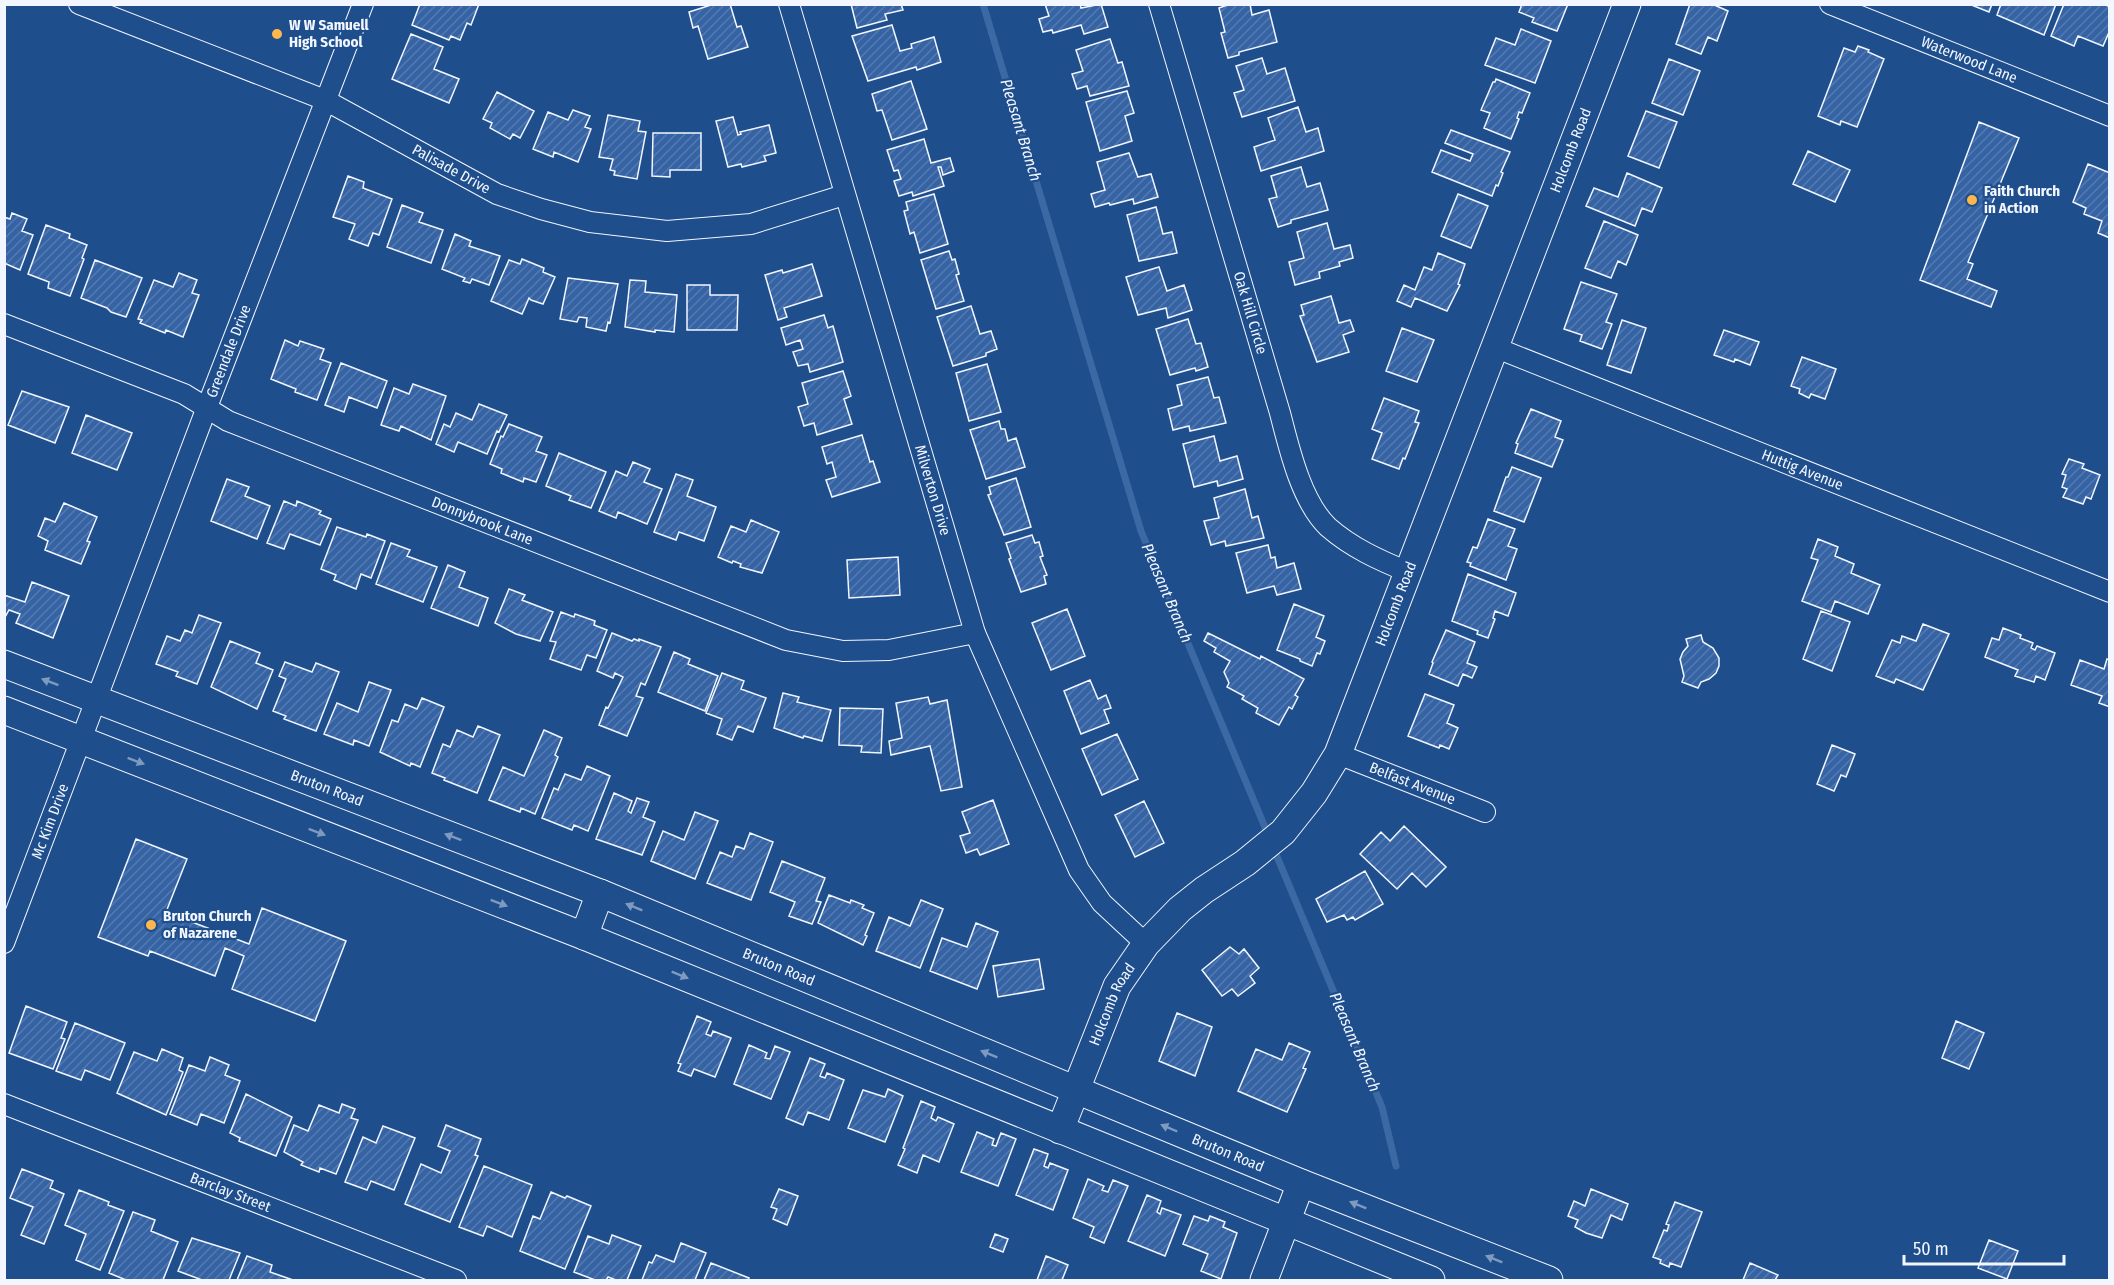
<svg xmlns="http://www.w3.org/2000/svg" width="2114" height="1285" viewBox="0 0 2114 1285" font-family="'Fira Sans Condensed',sans-serif">
<defs>
<pattern id="building-hatch" width="6" height="6" patternUnits="userSpaceOnUse" patternTransform="scale(1.5)"><rect width="6" height="6" fill="#3563a3"/><path d="M-1 1l2-2M0 6l6-6M5 7l2-2" fill="none" stroke="#537ab1"/></pattern>
</defs>
<rect width="100%" height="100%" fill="#1f4e8c"/>
<g fill="none" stroke-linecap="round" stroke-linejoin="round">
<path stroke="#3b69a3" stroke-width="7" d="M983 4 1141 531 1269 837
M1273 847 1382 1107 1396 1166"/>
</g>
<path fill="url(#building-hatch)" stroke="#f2f6ff" stroke-width="1.5" d="M420 4H479L471 25 467 23 460 40 451 36 449 40 412 25Z
M714 4H730L737 27 741 26 748 47 708 59 698 26 693 28 689 12Z
M851 4H901L903 10 885 14 887 20 857 28Z
M1045 4H1080L1081 8 1101 4 1108 27 1084 34 1081 25 1053 33 1052 30 1043 32 1039 19 1049 16Z
M1230 4H1250L1252 15 1269 10 1277 42 1239 52V55L1228 58 1221 33 1225 32 1219 8Z
M1522 4H1568L1557 31 1532 22 1534 18 1519 12Z
M1690 4H1712L1728 11 1717 41 1708 37 1701 54 1676 44Z
M1969 4H1992L1989 12Z
M2001 4H2056L2044 35 1997 15Z
M2064 4H2104L2110 7V30L2103 46 2078 36 2074 46 2051 36Z
M892 25 900 51 912 48 911 44 934 37 941 62 917 70 916 67 868 81 852 36Z
M1521 29 1551 41 1535 83 1485 65 1496 38 1515 45Z
M411 34 443 47 434 69 459 79 449 103 392 79Z
M1110 39 1118 63 1122 62 1129 86 1090 96 1087 86 1077 89 1072 74 1083 71 1076 50Z
M1858 46 1869 50 1868 52 1884 59 1857 127 1841 121 1840 125 1818 116 1844 48 1855 52Z
M1262 58 1267 74 1285 68 1295 101 1242 117 1234 93 1244 90 1236 66Z
M1669 59 1700 71 1683 115 1652 103Z
M1496 79 1530 93 1522 113 1519 112 1517 118 1519 119 1511 139 1484 128 1490 113 1481 110 1493 82H1495Z
M911 81 927 129 892 140 882 110 877 111 872 94Z
M1127 91 1134 113 1125 116 1132 141 1100 151 1086 102Z
M497 92 534 111 520 138 513 134 510 139 490 128 492 123 483 119Z
M1298 107 1306 132 1318 128 1324 151 1261 171 1254 147 1275 140 1268 118Z
M573 110 590 116 585 127 591 129 578 162 554 152 553 157 533 149 548 112 568 120Z
M1646 111 1677 122 1659 168 1628 156Z
M608 115 640 121 638 131 646 132 637 179 614 175 615 171 610 170 613 159 599 157Z
M733 117 738 135 741 134 740 132 769 125 776 153 764 156 766 161 742 167 741 164 728 167 716 121Z
M1979 122 2019 138 1968 262 1973 264 1967 279 1997 291 1991 307 1920 280Z
M1451 130 1510 152 1501 172 1503 173 1498 186 1496 185 1492 196 1432 172 1441 150 1470 161 1473 154 1445 143Z
M653 133H701V170H670V177L652 176Z
M924 139 931 163 950 158 954 171 943 175 941 167H938L944 186 913 196 912 192 899 196 894 181 901 179 898 170 894 171 887 150Z
M1808 151 1850 170 1835 202 1793 184Z
M1129 153 1138 177 1151 174 1158 197 1134 204 1133 199 1110 205 1109 203 1095 207 1091 194 1105 190 1097 162Z
M2088 164 2110 173V238L2098 233 2102 221 2084 214 2086 208 2073 202Z
M1301 167 1307 187 1320 183 1328 210 1291 220V223L1278 227 1269 199 1277 197 1271 176Z
M1627 173 1662 188 1652 212 1642 208 1635 226 1586 206 1594 188 1618 197Z
M348 176 364 182 363 188 392 199 379 235 373 233 368 246 349 239 355 224 333 217Z
M934 194 948 244 920 253 914 232 910 234 904 211 908 210 906 202Z
M1458 194 1488 206 1471 248 1441 236Z
M402 205 423 213 419 222 443 230 431 263 387 247Z
M1156 207 1163 234 1172 232 1177 253 1139 261 1127 215Z
M12 213 27 219 22 231 33 235 20 270 4 263V217L10 219Z
M1604 221 1638 235 1626 265 1618 261 1611 278 1585 268Z
M1327 223 1334 249 1350 245 1353 258 1339 262 1340 266 1319 272 1320 278 1295 285 1289 262 1304 258 1297 232Z
M46 225 70 234 69 238 87 245 82 258 84 259 70 296 48 288 49 282 28 274Z
M455 234 471 241 469 246 500 256 489 285 472 279 470 283 463 281 465 278 442 269Z
M949 251 952 260 955 259 959 274 956 275 964 301 936 309 921 260Z
M1438 253 1465 264 1458 284 1460 285 1447 311 1415 298 1411 307 1397 301 1404 285 1415 290 1424 267 1432 270Z
M522 259 544 268 543 272 555 277 543 304 531 300 529 298 522 314 491 301 509 260 520 264Z
M95 260 142 278 126 317 111 312 107 308 81 298Z
M812 264 822 296 784 308 787 317 778 320 765 275 782 270 783 273Z
M1159 267 1167 291 1184 285 1192 310 1168 318 1166 308 1138 315 1126 277Z
M179 273 197 280 192 293 199 295 183 337 166 330 165 333 140 323 142 320 138 319 154 280 173 287Z
M568 278 618 284 610 323 608 322 606 331 586 327 587 318 579 317 577 322 560 319Z
M630 280 646 281 645 292 677 295 674 332 655 330V332L625 327Z
M1581 282 1617 294 1606 322 1612 324 1602 349 1580 341 1582 335 1564 329Z
M687 285H710V295H738L737 330H687Z
M1331 296 1339 323 1350 320 1354 331 1343 335 1349 352 1317 362 1300 316 1304 315 1301 305Z
M971 306 980 334 991 331 997 349 986 353V356L953 366 937 317Z
M824 315 828 328 833 326 843 362 810 372 808 364 798 366 793 352 803 349 800 340 786 345 781 328Z
M1188 319 1196 344 1201 343 1208 367 1196 371 1195 368 1170 375 1156 329Z
M1622 320 1646 328 1631 373 1607 365Z
M1402 328 1434 340 1417 382 1386 371Z
M1724 330 1759 342 1750 365 1735 359 1734 362 1714 355Z
M285 340 298 346 300 341 324 349 320 359 331 363 317 400 295 392 296 389 271 379Z
M1802 357 1836 369 1825 399 1811 394 1809 398 1799 393 1800 389 1791 386Z
M341 363 387 381 377 408 349 397 344 412 325 405Z
M987 364 1001 412 969 421 956 373Z
M843 371 851 396 844 399 852 424 817 435 814 423 804 426 798 407 808 404 802 383Z
M1208 377 1214 398 1219 397 1226 423 1190 431 1189 426 1173 430 1168 409 1182 405 1177 385Z
M413 384 446 396 431 440 401 426 399 431 381 425 394 388 409 394Z
M22 391 69 407 55 443 8 425Z
M1384 398 1419 411 1415 422 1419 423 1405 459 1403 458 1399 469 1372 459 1382 433 1372 429Z
M479 404 507 415 499 432 497 431 487 454 458 442 454 452 436 444 444 424 450 427 456 413 472 420Z
M1531 409 1561 421 1555 437 1563 440 1552 467 1515 453 1518 444 1516 443Z
M86 415 132 433 117 470 72 453Z
M999 421 1001 429H1005L1008 441 1016 438 1025 467 986 479 970 430Z
M509 424 542 437 536 451 547 455 536 482 524 478 523 482 501 473 502 469 490 464 501 436 503 437Z
M862 435 870 462 873 461 880 482 832 497 826 480 836 477 832 462 827 464 822 447Z
M1214 436 1220 461 1237 456 1243 479 1218 486 1217 481 1194 487 1183 444Z
M559 453 606 472 591 508 569 500 571 496 546 486Z
M2069 459 2084 464 2082 468 2100 475 2091 499 2086 497 2083 504 2063 497 2067 489 2062 487 2066 475 2062 474Z
M633 462 650 469 644 482 662 489 647 524 618 512 616 518 599 511 616 471 627 476Z
M1512 467 1541 478 1524 522 1494 511 1506 477H1508Z
M676 474 693 480 687 496 716 507 704 541 679 532 676 540 654 532Z
M1016 478 1031 527 1004 535 988 495 991 494 989 487Z
M227 479 249 487 245 496 270 506 257 539 211 521Z
M1245 489 1252 518 1258 516 1264 538 1226 546 1225 541 1211 545 1204 521 1219 518 1214 498Z
M284 501 296 506 297 501 321 511 319 514 331 519 320 545 290 534 284 549 267 543Z
M64 503 97 517 87 541 90 542 81 564 45 550 48 541 38 536 45 518 55 522Z
M1488 519 1515 529 1508 546 1517 549 1506 580 1470 566 1471 563 1467 562 1473 547 1477 548Z
M751 520 779 532 762 573 740 567 741 564 733 561 732 563 718 557 731 526 746 532Z
M337 527 366 537 367 534 385 541 371 578 361 574 356 589 334 580 336 575 321 569Z
M1032 535 1035 543 1039 542 1043 556 1040 557 1047 575 1044 576 1046 584 1021 592 1009 559 1011 558 1006 543Z
M1818 539 1838 547 1835 556 1854 564 1851 573 1880 585 1868 614 1835 601 1831 612 1802 601 1818 560 1811 558Z
M391 543 410 550 407 556 437 567 423 602 376 584Z
M1268 545 1271 558 1275 557 1277 568 1294 563 1301 589 1277 595 1274 586 1247 593 1236 553Z
M898 557 900 595 849 598 847 560Z
M448 565 465 572 459 587 488 598 478 626 431 608Z
M1468 574 1516 593 1508 616 1495 611 1493 618 1495 619 1488 638 1477 634 1478 631 1452 621Z
M32 582 69 596 53 638 16 623 20 614 9 610 4 619V595L25 602Z
M509 589 525 595 522 600 553 612 540 641 516 634 495 623Z
M1294 604 1324 616 1316 637 1325 641 1320 654 1317 653 1312 666 1300 661V659L1277 650Z
M1067 609 1085 656 1051 670 1032 623Z
M1821 611 1850 622 1832 671 1803 659Z
M561 612 574 617 575 614 595 621 594 625 607 630 596 658 587 655 581 670 550 659 556 642 550 641Z
M199 615 221 623 197 684 176 676 178 672 156 664 167 636 180 641 185 630 192 633Z
M1923 624 1949 634 1923 690 1896 679 1894 683 1876 676 1892 640 1900 643 1902 636 1916 641Z
M2003 628 2021 635 2020 638 2033 643 2031 648 2035 650 2037 646 2055 653 2045 680 2036 676 2034 682 2015 676 2018 670 1985 657 1992 638 1999 640Z
M1446 630 1475 642 1467 663 1477 667 1472 678 1463 674 1458 686 1429 674 1433 663 1432 662Z
M612 633 632 641 634 639 639 641V639L661 647 645 685 641 683 636 696 643 698 627 736 599 725 606 707 608 708 623 677 615 673 613 678 597 671Z
M1208 633 1260 659 1261 656 1304 679 1295 695 1298 697 1292 709 1289 707 1279 725 1256 713 1258 708 1242 699 1244 696 1227 687 1229 683 1224 672 1230 661 1214 652 1216 648 1204 641Z
M1701 635 1703 642 1713 648 1719 658V666L1716 673 1709 679 1701 682 1698 688 1682 682 1684 676 1680 659 1683 652 1688 646 1686 639Z
M230 641 260 653 256 663 273 670 257 709 211 687Z
M674 652 690 659 688 664 718 676 705 711 658 692Z
M2107 659 2110 660V707L2099 703 2102 696 2071 685 2080 660 2104 669Z
M285 662 312 672 316 663 339 672 316 731 284 719 286 716 273 711 286 679 279 676Z
M722 673 744 681 741 689 766 698 753 732 738 726 732 740 717 734 722 719 706 713Z
M1090 680 1098 699 1106 695 1111 708 1104 710 1109 723 1081 734 1064 691Z
M369 682 391 690 369 746 354 740 353 745 324 734 337 703 358 712Z
M783 693 799 697 797 702 831 710 822 741 804 736 803 738 774 728Z
M1425 694 1454 705 1447 723 1458 728 1449 749 1440 745 1439 748 1408 736Z
M928 697 930 704 947 700 962 787 941 791 930 746 891 755 889 741 902 738 896 703Z
M422 698 444 707 420 767 411 763 410 766 380 752 392 720 398 722 405 704 417 709Z
M840 708 883 709 881 753 861 752 862 746 839 745Z
M478 726 500 735 477 793 444 780 445 778 432 773 443 744 450 747 457 730 473 737Z
M544 730 562 738 555 755 558 757 535 814 521 808 520 812 489 800 503 767 524 776Z
M1117 734 1138 779 1102 795 1082 749Z
M1832 745 1855 754 1846 777 1841 775 1834 791 1817 784Z
M587 766 610 776 588 831 574 825 572 830 542 818 554 788 558 790 565 774 581 780Z
M614 793 632 801 628 811 631 813 637 798 649 802 643 817 655 822 642 855 596 839Z
M993 800 1009 844 980 855 977 849 966 853 960 836 970 833 962 812Z
M1144 801 1164 843 1135 857 1115 815Z
M695 812 718 821 695 879 651 861 663 831 684 840Z
M1404 826 1446 867 1426 887 1412 873 1397 889 1360 854 1381 832 1390 841Z
M750 833 773 842 751 900 707 883 720 852 732 857 736 846 744 849Z
M136 839 187 859 166 912 249 944 262 908 346 941 315 1021 232 989 244 956 225 948 215 976 150 951 148 956 98 937Z
M782 861 825 878 816 901 821 902 812 924 789 916 795 902 770 892Z
M1365 871 1383 904 1355 920 1353 917 1347 920 1344 915 1327 922 1316 899Z
M829 895 850 903 851 900 864 905 862 908 874 913 865 935 867 936 863 945 818 923Z
M921 900 943 909 920 968 876 951 889 917 910 926Z
M976 923 998 932 977 989 930 971 942 938 967 947Z
M1230 947 1239 954 1244 949 1259 968 1250 976 1255 983 1238 996 1232 989 1222 996 1202 970Z
M1039 959 1044 989 998 997 993 966Z
M26 1006 67 1022 61 1038 65 1039 53 1069 9 1053Z
M1177 1013 1212 1027 1195 1076 1159 1061Z
M697 1016 711 1022 706 1034 711 1036 713 1031 731 1038 715 1077 694 1069 691 1076 678 1071 681 1064 678 1063Z
M1956 1021 1984 1033 1969 1069 1942 1058Z
M75 1023 125 1043 110 1080 85 1070 81 1080 56 1071Z
M1289 1043 1310 1052 1303 1068 1306 1069 1287 1112 1238 1091 1256 1049 1282 1060Z
M749 1045 767 1053 765 1058 770 1059 775 1046 790 1052 771 1099 734 1084Z
M162 1049 183 1058 179 1070 183 1072 166 1115 117 1093 134 1052 157 1061Z
M210 1057 229 1065 225 1075 240 1081 224 1123 201 1114 197 1125 170 1114 189 1065 205 1071Z
M810 1058 825 1064 820 1076 825 1078 827 1073 844 1080 829 1120 808 1112 803 1125 786 1118Z
M888 1089 903 1096 885 1142 848 1128 863 1090 885 1097Z
M246 1094 292 1117 276 1156 239 1141 240 1138 230 1133Z
M921 1101 935 1107 931 1118 936 1121 938 1117 954 1124 939 1162 923 1155 917 1173 898 1165 905 1149 903 1148Z
M342 1104 355 1109 351 1118 358 1120 336 1174 320 1168 319 1172 301 1165 303 1162 284 1152 294 1125 308 1131 319 1105 339 1113Z
M446 1125 481 1139 475 1155 478 1156 450 1222 405 1204 421 1164 441 1173 450 1151 438 1146Z
M383 1126 415 1138 394 1190 371 1181 367 1190 345 1182 363 1137 376 1143Z
M977 1132 994 1139 992 1145 996 1146 1001 1133 1016 1139 998 1186 961 1172Z
M1034 1149 1048 1154 1044 1166 1048 1168 1050 1163 1068 1170 1053 1210 1016 1195Z
M484 1166 532 1185 512 1237 487 1226 483 1236 459 1227Z
M22 1169 53 1181 50 1188 64 1194 44 1244 21 1235 33 1207 10 1198Z
M1088 1179 1104 1186 1102 1190 1108 1192 1113 1180 1128 1186 1104 1243 1090 1237 1094 1227 1073 1218Z
M779 1189 798 1196 787 1225 773 1219 777 1209 771 1207Z
M1591 1189 1628 1204 1622 1220 1611 1215 1602 1238 1586 1233 1575 1227 1578 1220 1568 1216 1574 1201 1585 1206Z
M79 1190 109 1202 108 1205 124 1211 100 1270 76 1260 86 1234 65 1225Z
M551 1192 565 1198 567 1196 591 1206 565 1269 520 1251 533 1216 540 1219Z
M1147 1195 1161 1201 1157 1212 1160 1214 1162 1208 1181 1215 1165 1256 1128 1241Z
M1675 1202 1702 1212 1681 1267 1670 1263 1669 1267 1660 1263 1661 1260 1653 1257 1664 1230 1667 1231 1669 1225 1666 1224Z
M133 1212 155 1220 151 1231 178 1242 163 1280H126L109 1273Z
M1194 1216 1208 1221 1210 1216 1225 1222 1223 1227 1237 1233 1221 1279 1201 1271 1208 1254 1183 1244Z
M995 1234 1008 1239 1003 1252 990 1247Z
M612 1235 641 1246 627 1280H616L608 1277 606 1280H595L574 1272 588 1236 609 1244Z
M192 1238 240 1253 229 1280H202L178 1271Z
M1989 1240 2018 1251 2007 1279 1978 1268Z
M681 1243 706 1253 695 1280H642L649 1262 652 1263 656 1255 674 1262Z
M247 1256 272 1265 270 1272 293 1280H237Z
M1046 1256 1068 1265 1062 1280H1037Z
M711 1263 749 1278 748 1280H704Z
M1750 1263 1778 1275 1775 1280H1743Z"/>
<g fill="none" stroke-linecap="round" stroke-linejoin="round">
<defs>
<g id="street">
<path id="s1" d="M79 4 325 100 497 194 541 209 590 222 667 231 751 224 844 195"/>
<path id="s2" d="M789 4 975 633 1079 870 1102 903 1146 944"/>
<path id="s3" d="M1159 4 1280 413C1289 448 1301 501 1328 527 1352 548 1379 560 1408 572"/>
<path id="s4" d="M1830 4 2110 116"/>
<path id="s5" d="M4 324 184 394 228 421 786 640 843 651 889 650 975 633"/>
<path id="s6" d="M1494 347 2110 592"/>
<path id="s7" d="M1338 754 1485 812"/>
<path id="s8" d="M4 943 207 407 363 4"/>
<path id="s9" d="M4 1104 456 1280"/>
</g>
<g id="secondary">
<path id="s10" d="M4 664 600 893 1301 1183 1549 1280"/>
<path d="M4 710 584 936 1431 1280"/>
<path d="M584 936 600 893"/>
<path id="s11" d="M1060 1130 1117 986 1146 944 1180 909 1204 890 1245 863 1283 832 1314 793 1338 754 1627 4"/>
<path d="M1264 1280 1301 1183"/>
</g>
</defs>
<use href="#street" stroke="#f2f6ff" stroke-width="22"/>
<use href="#secondary" stroke="#f2f6ff" stroke-width="29"/>
<use href="#street" stroke="#1f4e8c" stroke-width="20"/>
<use href="#secondary" stroke="#1f4e8c" stroke-width="27"/>
</g>
<defs><path id="oneway-solid" d="M-6-.8H1V-3.2L6.5 0L1 3.2V.8H-6Z" transform="scale(1.5)"/></defs>
<g fill="#7e9ac0">
<use href="#oneway-solid" transform="translate(50 682) rotate(-159)"/>
<use href="#oneway-solid" transform="translate(136 761) rotate(21)"/>
<use href="#oneway-solid" transform="translate(317 832) rotate(21)"/>
<use href="#oneway-solid" transform="translate(453 837) rotate(-159)"/>
<use href="#oneway-solid" transform="translate(499 903) rotate(21)"/>
<use href="#oneway-solid" transform="translate(634 907) rotate(-158)"/>
<use href="#oneway-solid" transform="translate(680 975) rotate(22)"/>
<use href="#oneway-solid" transform="translate(989 1054) rotate(-158)"/>
<use href="#oneway-solid" transform="translate(1169 1128) rotate(-157)"/>
<use href="#oneway-solid" transform="translate(1358 1205) rotate(-158)"/>
<use href="#oneway-solid" transform="translate(1494 1259) rotate(-158)"/>
</g>
<g fill="#ffb74d" stroke="#1f4e8c" stroke-width="2">
<circle cx="277" cy="34" r="6"/>
<circle cx="1972" cy="200" r="6"/>
<circle cx="151" cy="925" r="6"/>
</g>
<g text-anchor="middle" dominant-baseline="central" stroke-width="4.5" stroke-linejoin="round" paint-order="stroke">
<g font-size="15" font-weight="bold" fill="#f2f6ff" stroke="#1f4e8c" text-anchor="start">
<text x="289" y="25">W W Samuell<tspan x="289" dy="17">High School</tspan></text>
<text x="1984" y="191">Faith Church<tspan x="1984" dy="17">in Action</tspan></text>
<text x="163" y="916">Bruton Church<tspan x="163" dy="17">of Nazarene</tspan></text>
</g>
<g font-size="15" fill="#f2f6ff" stroke="#1f4e8c">
<text stroke="none"><textPath href="#s4" startOffset="150">Waterwood Lane</textPath></text>
<text stroke="none"><textPath href="#s11" startOffset="1126">Holcomb Road</textPath></text>
<text stroke="none"><textPath href="#s1" startOffset="408">Palisade Drive</textPath></text>
<text stroke="none"><textPath href="#s3" startOffset="322">Oak Hill Circle</textPath></text>
<text stroke="none"><textPath href="#s8" startOffset="633">Greendale Drive</textPath></text>
<text stroke="none"><textPath href="#s6" startOffset="332">Huttig Avenue</textPath></text>
<text stroke="none"><textPath href="#s2" startOffset="507">Milverton Drive</textPath></text>
<text stroke="none"><textPath href="#s5" startOffset="518">Donnybrook Lane</textPath></text>
<text stroke="none"><textPath href="#s11" startOffset="640">Holcomb Road</textPath></text>
<text stroke="none"><textPath href="#s7" startOffset="80">Belfast Avenue</textPath></text>
<text stroke="none"><textPath href="#s10" startOffset="346">Bruton Road</textPath></text>
<text stroke="none"><textPath href="#s8" startOffset="130">Mc Kim Drive</textPath></text>
<text stroke="none"><textPath href="#s10" startOffset="832">Bruton Road</textPath></text>
<text stroke="none"><textPath href="#s11" startOffset="136">Holcomb Road</textPath></text>
<text stroke="none"><textPath href="#s10" startOffset="1318">Bruton Road</textPath></text>
<text stroke="none"><textPath href="#s9" startOffset="243">Barclay Street</textPath></text>
</g>
<g font-size="16" font-style="italic" fill="#f2f6ff" stroke="#1f4e8c">
<text transform="translate(1021 130) rotate(73)">Pleasant Branch</text>
<text transform="translate(1167 593) rotate(67)">Pleasant Branch</text>
<text transform="translate(1355 1042) rotate(67)">Pleasant Branch</text>
</g>
</g>
<rect width="2114" height="1285" fill="none" stroke="#f2f6ff" stroke-width="12"/>
<path d="M1904 1255v9h160v-9" fill="none" stroke="#f2f6ff" stroke-width="3"/>
<text x="1913" y="1255" font-size="18" fill="#f2f6ff" stroke="#1f4e8c" stroke-width="4.5" paint-order="stroke">50 m</text>
</svg>
